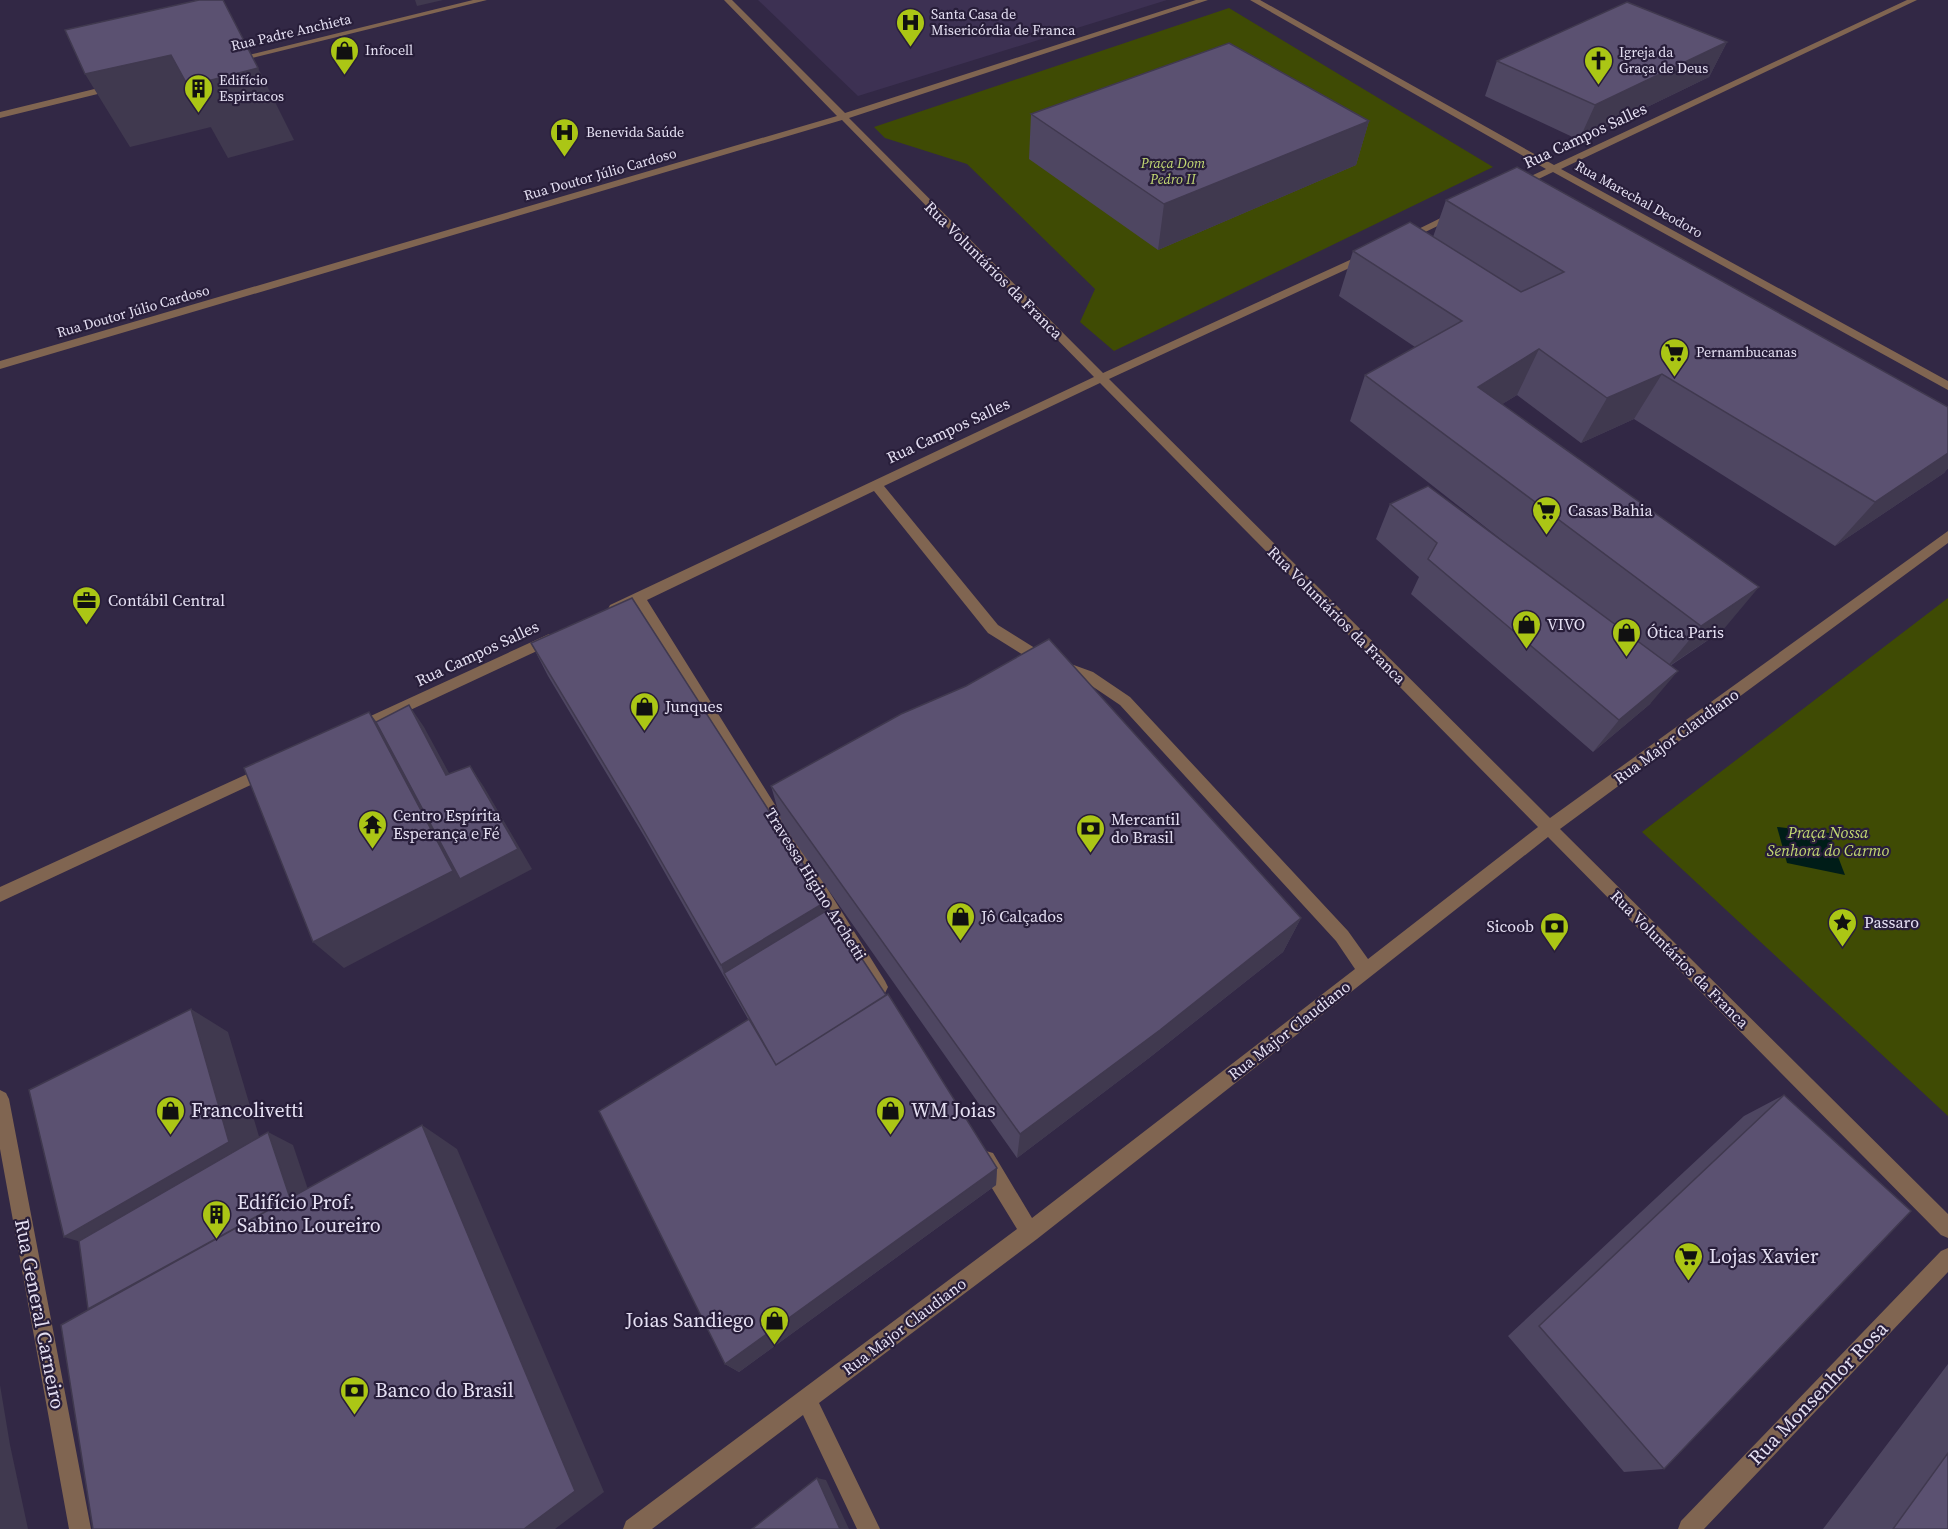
<svg xmlns="http://www.w3.org/2000/svg" width="1948" height="1529" viewBox="0 0 1948 1529" font-family="'Source Serif 4',serif">
<rect width="100%" height="100%" fill="#322845"/>
<path fill="#3d3153" d="M758 0H1167L858 96Z"/>
<path fill="#3f4b04" d="M1229 8 1493 167 1114 351 1080 322 1095 289 967 164 885 138 874 127Z
M1948 598V1116L1642 832Z"/>
<path fill="#001d18" d="M1777 827 1829 833 1845 875 1787 863Z"/>
<g fill="none" stroke-linecap="round" stroke-linejoin="round">
<path fill="#806551" fill-rule="evenodd" d="M473 0H487L232 63 228 60Z
M724 0H732L845 113 1196 0H1208L849 118 1103 373 1363 254H1371V258L1109 379 1550 818 1948 531V543L1560 829 1948 1214V1238L1941 1235 1548 837 1037 1239 819 1403 880 1529H857L803 1415 652 1529H623L626 1521 1017 1229 979 1167 977 1160 979 1153 986 1151 993 1153 1032 1218 1355 969 1336 941 1120 705 1083 680 1036 663 988 633 874 491 647 600 885 981 888 987 885 993 879 995 873 993 636 605 615 614 608 609 610 605 1094 377 842 120 0 369V361L837 116ZM1100 383 1538 827 1368 959 1348 931 1130 697 1093 672 1046 655 998 625 884 486Z
M1250 0H1260L1554 165 1907 0H1917L1561 169 1948 381V390L1553 172 1522 187H1516V183L1546 169Z
M115 84 118 85V89L0 118V112Z
M1453 212 1462 214 1409 240 1400 238Z
M549 634 556 639 554 643 361 733H351L349 729 351 725Z
M267 765 272 767 275 771 272 775 0 902V887Z
M0 1090 6 1093 9 1099 91 1529H69L0 1149Z
M1948 1248V1272L1704 1529H1678L1681 1521 1941 1251Z"/>
</g>
<path fill="#4e4661" d="M1727 42 1709 77 1579 140 1485 96 1497 61Z
M1031 114 1369 121 1356 165 1158 250 1029 159Z
M1446 200 1948 407V468L1944 473 1835 546 1634 419 1581 443 1517 395 1502 404 1723 630 1670 666 1650 704 1593 752 1411 594 1419 577 1376 539 1390 504 1521 555 1350 421 1365 375 1415 347 1339 296 1353 251 1433 237Z
M531 643 827 901 829 909 997 1168 996 1185 739 1372 725 1364 748 1019 644 836 548 676Z
M771 786 1301 918 1283 952 1149 1058 1017 1158 782 824Z
M1784 1095 1664 1469 1624 1472 1508 1336 1744 1116Z
M1948 1364V1529H1823Z"/>
<path fill="#40394f" d="M415 0H443L417 6Z
M1727 42 1709 77 1579 140 1595 105Z
M171 55 211 127 130 147 85 74Z
M258 68 294 140 228 158 188 86Z
M1369 121 1356 165 1158 250 1164 204Z
M1539 349 1517 395 1458 432 1478 387Z
M1662 374 1634 419 1581 443 1607 398Z
M1948 453V468L1944 473 1835 546 1875 502Z
M1759 587 1723 630 1666 668 1701 626Z
M1678 671 1650 704 1593 752 1619 720Z
M409 705 424 727 462 797 446 775Z
M369 712 393 744 464 877 470 766 484 787 532 869 344 968 313 942Z
M827 901 833 928 724 973 721 965Z
M1301 918 1283 952 1149 1058 1017 1158 1020 1134Z
M191 1009 228 1032 266 1160 112 1251 64 1237Z
M422 1125 457 1149 604 1492 555 1529H524Z
M268 1132 293 1145 321 1228 89 1331Z
M997 1168 996 1185 739 1372 725 1364Z
M0 1385 10 1445 28 1529H0Z
M817 1478 826 1480 849 1529H840Z"/>
<path fill="#5b5171" stroke="#40394f" stroke-width="1.5" d="M199 0H223L258 68 188 86 171 55 85 74 65 30Z
M1627 2 1727 42 1595 105 1497 61Z
M1229 43 1369 121 1164 204 1031 114Z
M1517 167 1948 407V453L1875 502 1662 374 1607 398 1539 349 1478 387 1759 587 1701 626 1365 375 1462 321 1353 251 1410 222 1521 292 1564 272 1446 200Z
M1428 486 1678 671 1619 720 1428 559 1437 543 1390 504Z
M632 598 827 901 721 965 630 807 531 643Z
M1049 639 1301 918 1160 1030 1020 1134 771 786 901 714 966 686Z
M409 705 446 775 470 766 518 849 460 879 376 722Z
M369 712 453 871 313 942 244 768Z
M829 909 886 995 776 1065 724 973Z
M888 994 997 1168 725 1364 599 1111 749 1019 776 1065Z
M191 1009 229 1142 64 1237 29 1090Z
M1784 1095 1911 1211 1664 1469 1539 1326Z
M422 1125 575 1491 524 1529H93L61 1325Z
M268 1132 290 1198 88 1309 79 1241Z
M1948 1453V1529H1893Z
M817 1478 840 1529H752Z"/>
<defs>
<symbol id="hospital-pin" viewBox="-11 -11 22 30"><path d="M0 17L-7.5 6A9.5 9.5 0 1 1 7.5 6Z" fill="#abc615" stroke="#281e3a"/><path d="M-5-5h3v3.5h4V-5h3V5h-3V1.5h-4V5h-3Z" fill="#111"/></symbol>
<symbol id="shop-pin" viewBox="-11 -11 22 30"><path d="M0 17L-7.5 6A9.5 9.5 0 1 1 7.5 6Z" fill="#abc615" stroke="#281e3a"/><path d="M-5-2.5h2.3a2.7 3.5 0 0 1 5.4 0H5L5.5 6h-11ZM-1.5-2.5h3a1.5 2.3 0 0 0-3 0Z" fill="#111"/></symbol>
<symbol id="church-pin" viewBox="-11 -11 22 30"><path d="M0 17L-7.5 6A9.5 9.5 0 1 1 7.5 6Z" fill="#abc615" stroke="#281e3a"/><path d="M-1.2-6h2.4v3.5h3.3v2.4h-3.3V6h-2.4V-.1h-3.3v-2.4h3.3Z" fill="#111"/></symbol>
<symbol id="building-pin" viewBox="-11 -11 22 30"><path d="M0 17L-7.5 6A9.5 9.5 0 1 1 7.5 6Z" fill="#abc615" stroke="#281e3a"/><path d="M-4-6H4V6H1V3H-1V6H-4ZM-2.5-4.3h1.7v1.8h-1.7ZM.8-4.3h1.7v1.8H.8ZM-2.5-1h1.7V.8h-1.7ZM.8-1h1.7V.8H.8Z" fill="#111"/></symbol>
<symbol id="supermarket-pin" viewBox="-11 -11 22 30"><path d="M0 17L-7.5 6A9.5 9.5 0 1 1 7.5 6Z" fill="#abc615" stroke="#281e3a"/><path d="M-6-5.5h2.5l.6 2H6L4.5 2H-2.5L-4.4-4H-6ZM-1.5 3.2a1.3 1.3 0 1 0 .1 0ZM3 3.2a1.3 1.3 0 1 0 .1 0Z" fill="#111"/></symbol>
<symbol id="office-pin" viewBox="-11 -11 22 30"><path d="M0 17L-7.5 6A9.5 9.5 0 1 1 7.5 6Z" fill="#abc615" stroke="#281e3a"/><path d="M-6-3h4V-5.5h4V-3h4V5H-6ZM-1-4.5V-3h2v-1.5ZM-6 0V1H6V0Z" fill="#111"/></symbol>
<symbol id="temple-pin" viewBox="-11 -11 22 30"><path d="M0 17L-7.5 6A9.5 9.5 0 1 1 7.5 6Z" fill="#abc615" stroke="#281e3a"/><path d="M0-6L5-2H3V0L6.5 2.5H4V6H1.5V3h-3V6H-4V2.5H-6.5L-3 0V-2H-5Z" fill="#111"/></symbol>
<symbol id="bank-pin" viewBox="-11 -11 22 30"><path d="M0 17L-7.5 6A9.5 9.5 0 1 1 7.5 6Z" fill="#abc615" stroke="#281e3a"/><path d="M-6-4H6V4H-6ZM0-2.3a2.3 2.3 0 1 0 0 4.6a2.3 2.3 0 1 0 0-4.6Z" fill="#111"/></symbol>
<symbol id="sight-pin" viewBox="-11 -11 22 30"><path d="M0 17L-7.5 6A9.5 9.5 0 1 1 7.5 6Z" fill="#abc615" stroke="#281e3a"/><path d="M0-6L1.8-2.2L6-1.7L2.9 1.2L3.7 5.4L0 3.3L-3.7 5.4L-2.9 1.2L-6-1.7L-1.8-2.2Z" fill="#111"/></symbol>
</defs>
<g fill-rule="evenodd">
<use href="#hospital-pin" x="894" y="6" width="33" height="45"/>
<use href="#shop-pin" x="328" y="34" width="33" height="45"/>
<use href="#church-pin" x="1582" y="44" width="33" height="45"/>
<use href="#building-pin" x="182" y="72" width="33" height="45"/>
<use href="#hospital-pin" x="548" y="116" width="33" height="45"/>
<use href="#supermarket-pin" x="1658" y="336" width="33" height="45"/>
<use href="#supermarket-pin" x="1530" y="494" width="33" height="45"/>
<use href="#office-pin" x="70" y="584" width="33" height="45"/>
<use href="#shop-pin" x="1510" y="608" width="33" height="45"/>
<use href="#shop-pin" x="1610" y="616" width="33" height="45"/>
<use href="#shop-pin" x="628" y="690" width="33" height="45"/>
<use href="#temple-pin" x="356" y="808" width="33" height="45"/>
<use href="#bank-pin" x="1074" y="812" width="33" height="45"/>
<use href="#shop-pin" x="944" y="900" width="33" height="45"/>
<use href="#sight-pin" x="1826" y="906" width="33" height="45"/>
<use href="#bank-pin" x="1538" y="910" width="33" height="45"/>
<use href="#shop-pin" x="154" y="1094" width="33" height="45"/>
<use href="#shop-pin" x="874" y="1094" width="33" height="45"/>
<use href="#building-pin" x="200" y="1198" width="33" height="45"/>
<use href="#supermarket-pin" x="1672" y="1240" width="33" height="45"/>
<use href="#shop-pin" x="758" y="1304" width="33" height="45"/>
<use href="#bank-pin" x="338" y="1374" width="33" height="45"/>
</g>
<g text-anchor="middle" dominant-baseline="central" stroke-width="4.5" stroke-linejoin="round" paint-order="stroke">
<g font-size="14" fill="#e5e0f3" stroke="#281e3a" text-anchor="start">
<text x="931" y="14">Santa Casa de<tspan x="931" dy="16">Misericórdia de Franca</tspan></text>
<text x="365" y="50">Infocell</text>
<text x="1619" y="52">Igreja da<tspan x="1619" dy="16">Graça de Deus</tspan></text>
<text x="219" y="80">Edifício<tspan x="219" dy="16">Espirtacos</tspan></text>
<text x="586" y="132">Benevida Saúde</text>
<text x="1696" y="352">Pernambucanas</text>
</g>
<g font-size="14" fill="#e5e0f3" stroke="#281e3a">
<text transform="translate(291 32) rotate(-13)">Rua Padre Anchieta</text>
<text transform="translate(600 174) rotate(-16)">Rua Doutor Júlio Cardoso</text>
<text transform="translate(1639 199) rotate(29)">Rua Marechal Deodoro</text>
<text transform="translate(133 311) rotate(-16)">Rua Doutor Júlio Cardoso</text>
</g>
<g font-size="14" font-style="italic" fill="#c3d973" stroke="#281e3a">
<text x="1173" y="163">Praça Dom<tspan x="1173" dy="16">Pedro II</tspan></text>
</g>
<g font-size="16" fill="#e5e0f3" stroke="#281e3a">
<text transform="translate(1585 135) rotate(-25)">Rua Campos Salles</text>
<text transform="translate(994 270) rotate(45)">Rua Voluntários da Franca</text>
<text transform="translate(948 430) rotate(-25)">Rua Campos Salles</text>
<text transform="translate(1337 615) rotate(45)">Rua Voluntários da Franca</text>
<text transform="translate(477 653) rotate(-25)">Rua Campos Salles</text>
<text transform="translate(1676 736) rotate(-36)">Rua Major Claudiano</text>
<text transform="translate(816 884) rotate(58)">Travessa Higino Archetti</text>
<text transform="translate(1680 959) rotate(45)">Rua Voluntários da Franca</text>
<text transform="translate(1289 1030) rotate(-38)">Rua Major Claudiano</text>
<text transform="translate(904 1326) rotate(-37)">Rua Major Claudiano</text>
</g>
<g font-size="16" fill="#e5e0f3" stroke="#281e3a" text-anchor="start">
<text x="1568" y="510">Casas Bahia</text>
<text x="108" y="600">Contábil Central</text>
<text x="1547" y="624">VIVO</text>
<text x="1647" y="632">Ótica Paris</text>
<text x="665" y="706">Junques</text>
<text x="393" y="815">Centro Espírita<tspan x="393" dy="18">Esperança e Fé</tspan></text>
<text x="1111" y="819">Mercantil<tspan x="1111" dy="18">do Brasil</tspan></text>
<text x="981" y="916">Jô Calçados</text>
<text x="1864" y="922">Passaro</text>
<text x="1534" y="926" text-anchor="end">Sicoob</text>
</g>
<g font-size="16" font-style="italic" fill="#c3d973" stroke="#281e3a">
<text x="1828" y="832">Praça Nossa<tspan x="1828" dy="18">Senhora do Carmo</tspan></text>
</g>
<g font-size="20" fill="#e5e0f3" stroke="#281e3a" text-anchor="start">
<text x="191" y="1110">Francolivetti</text>
<text x="911" y="1110">WM Joias</text>
<text x="237" y="1202">Edifício Prof.<tspan x="237" dy="23">Sabino Loureiro</tspan></text>
<text x="1709" y="1256">Lojas Xavier</text>
<text x="754" y="1320" text-anchor="end">Joias Sandiego</text>
<text x="375" y="1390">Banco do Brasil</text>
</g>
<g font-size="20" fill="#e5e0f3" stroke="#281e3a">
<text transform="translate(40 1314) rotate(79)">Rua General Carneiro</text>
<text transform="translate(1818 1393) rotate(-46)">Rua Monsenhor Rosa</text>
</g>
</g>
</svg>
